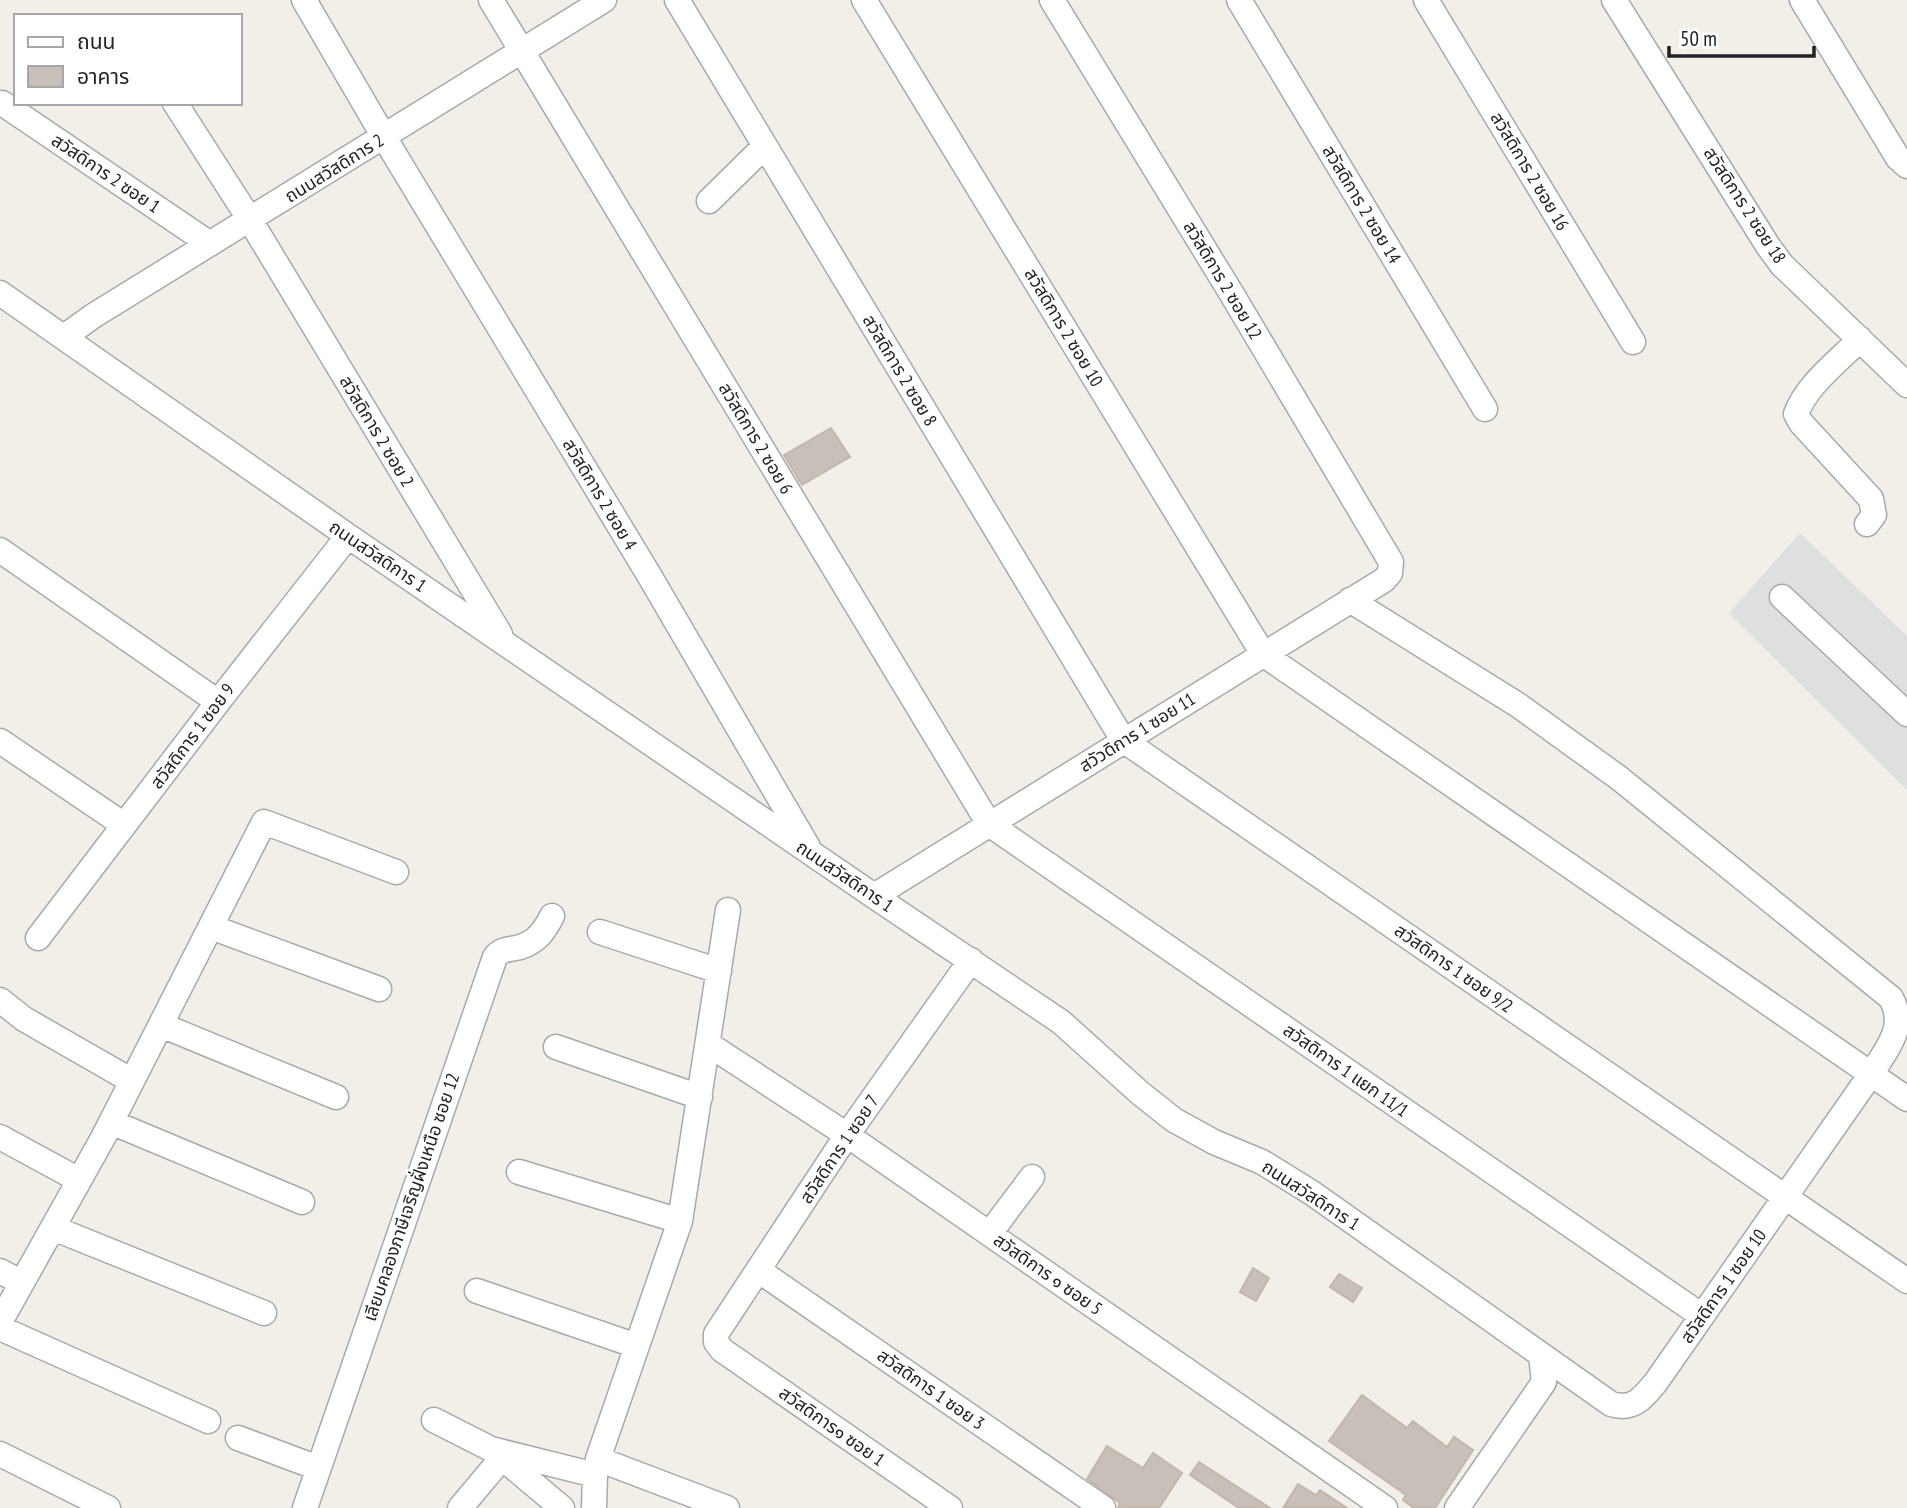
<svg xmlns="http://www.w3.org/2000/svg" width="1907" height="1508" viewBox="0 0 1907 1508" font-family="'PT Sans Narrow','Noto Sans Thai',sans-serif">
<rect width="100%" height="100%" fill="#f2efe9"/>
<path fill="#e0dfdf" d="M1800 533 1907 636V790L1729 613Z"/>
<path fill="#c7bfb8" stroke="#c4b6ab" stroke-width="2" d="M831 428 850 457 802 485 784 455Z
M1253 1268 1269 1278 1256 1301 1240 1292Z
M1339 1274 1362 1288 1353 1302 1330 1287Z
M1362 1395 1407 1428 1413 1421 1447 1447 1454 1437 1473 1450 1435 1508H1414L1403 1500 1406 1495 1329 1441Z
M1107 1446 1143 1468 1153 1453 1182 1473 1159 1508H1118L1120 1503 1087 1479Z
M1199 1462 1270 1508H1239L1190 1475Z
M1298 1484 1316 1495 1320 1490 1347 1508H1283Z"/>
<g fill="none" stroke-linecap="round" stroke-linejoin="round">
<defs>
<path id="minor" d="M304 0 384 137 649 575 808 847
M491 0 989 824 1702 1316
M677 0 1123 740 1907 1281
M864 0 1263 654 1907 1099
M1239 0 1485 409
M1426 0 1633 342
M1614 0 1768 246 1782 265 1907 385
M1802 0 1898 158 1907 166
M2 103 210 244
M175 103 250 220 500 634
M709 201 765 146
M0 293 348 536 874 896 1061 1022 1140 1093 1174 1120 1214 1142 1262 1162 1312 1193 1611 1404C1633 1411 1643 1398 1656 1382L1871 1074C1887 1049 1907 1027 1891 998L1619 778 1518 705 1350 600
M64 337 93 316 604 0
M1860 339C1838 362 1807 384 1796 414L1801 423 1871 499 1874 515 1867 524
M0 550 218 702
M1782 597 1907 714
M0 741 124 825
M874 896 1384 580 1390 573 1391 562 1233 296 1052 0
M211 927 379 989
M600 932 719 971
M38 938 218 702 348 536
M0 1000 24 1019 132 1081
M161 1025 336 1097
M708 1044 847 1135 1385 1508
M556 1047 700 1097
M111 1122 302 1202
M0 1137 79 1180
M519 1172 680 1221
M53 1228 264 1313
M990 1233 1032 1177
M758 1270 1103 1508
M0 1271 22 1283
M477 1291 637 1346
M0 1322 104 1136 264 822 396 872
M0 1328 208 1421
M434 1420 491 1449 595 1475
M238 1438 318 1468
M494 1451 562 1508
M0 1454 108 1508
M598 1459 727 1508
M305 1508 495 957C502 948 510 950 520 947 537 942 545 930 552 916
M460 1508 502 1458
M594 1508 595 1475 598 1459 680 1221 728 910
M950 1508 722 1350 716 1342V1334L847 1135 971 960
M1457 1508 1544 1382 1541 1355"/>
</defs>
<use href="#minor" stroke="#a9a9a9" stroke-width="27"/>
<use href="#minor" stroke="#fff" stroke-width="24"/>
</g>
<g text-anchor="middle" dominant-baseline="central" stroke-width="5" stroke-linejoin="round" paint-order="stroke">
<g font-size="18" fill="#222" stroke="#fff">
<text transform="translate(334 168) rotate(-32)">ถนนสวัสดิการ 2</text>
<text transform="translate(1530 171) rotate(59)">สวัสดิการ 2 ซอย 16</text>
<text transform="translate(106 173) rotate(34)">สวัสดิการ 2 ซอย 1</text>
<text transform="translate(1362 204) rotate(59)">สวัสดิการ 2 ซอย 14</text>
<text transform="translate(1745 205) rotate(57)">สวัสดิการ 2 ซอย 18</text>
<text transform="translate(1223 280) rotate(59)">สวัสดิการ 2 ซอย 12</text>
<text transform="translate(1064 327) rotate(59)">สวัสดิการ 2 ซอย 10</text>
<text transform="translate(900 370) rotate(59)">สวัสดิการ 2 ซอย 8</text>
<text transform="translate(377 431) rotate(59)">สวัสดิการ 2 ซอย 2</text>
<text transform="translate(756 438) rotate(59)">สวัสดิการ 2 ซอย 6</text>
<text transform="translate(600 494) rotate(59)">สวัสดิการ 2 ซอย 4</text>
<text transform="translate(378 556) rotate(34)">ถนนสวัสดิการ 1</text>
<text transform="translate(1137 732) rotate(-32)">สวัวดิการ 1 ซอย 11</text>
<text transform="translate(192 736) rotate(-53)">สวัสดิการ 1 ซอย 9</text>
<text transform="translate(845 876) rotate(34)">ถนนสวัสดิการ 1</text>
<text transform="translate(1454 968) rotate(35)">สวัสดิการ 1 ซอย 9/2</text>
<text transform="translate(1346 1070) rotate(35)">สวัสดิการ 1 แยก 11/1</text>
<text transform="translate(839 1149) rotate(-56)">สวัสดิการ 1 ซอย 7</text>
<text transform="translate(1311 1195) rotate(33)">ถนนสวัสดิการ 1</text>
<text transform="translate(411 1197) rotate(-71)">เลียบคลองภาษีเจริญฝั่งเหนือ ซอย 12</text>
<text transform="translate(1048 1274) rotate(35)">สวัสดิการ ๑ ซอย 5</text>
<text transform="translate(1723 1286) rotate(-55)">สวัสดิการ 1 ซอย 10</text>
<text transform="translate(931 1389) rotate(35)">สวัสดิการ 1 ซอย 3</text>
<text transform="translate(832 1426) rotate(35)">สวัสดิการ๑ ซอย 1</text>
</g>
</g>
<rect x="14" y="14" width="228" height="91" fill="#ffffff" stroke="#a7a7a7" stroke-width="2"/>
<rect x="28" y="37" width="35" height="10" fill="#ffffff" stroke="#a7a7a7" stroke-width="2"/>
<text x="77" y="49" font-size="21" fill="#222222">ถนน</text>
<rect x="28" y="66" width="35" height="21" fill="#c7bfb8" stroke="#a7a7a7" stroke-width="2"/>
<text x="77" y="84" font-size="21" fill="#222222">อาคาร</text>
<path d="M1669 46v10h145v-10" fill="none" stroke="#222222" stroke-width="3.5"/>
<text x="1680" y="46" font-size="21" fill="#222222" stroke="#ffffff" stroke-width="5" paint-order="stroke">50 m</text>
</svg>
